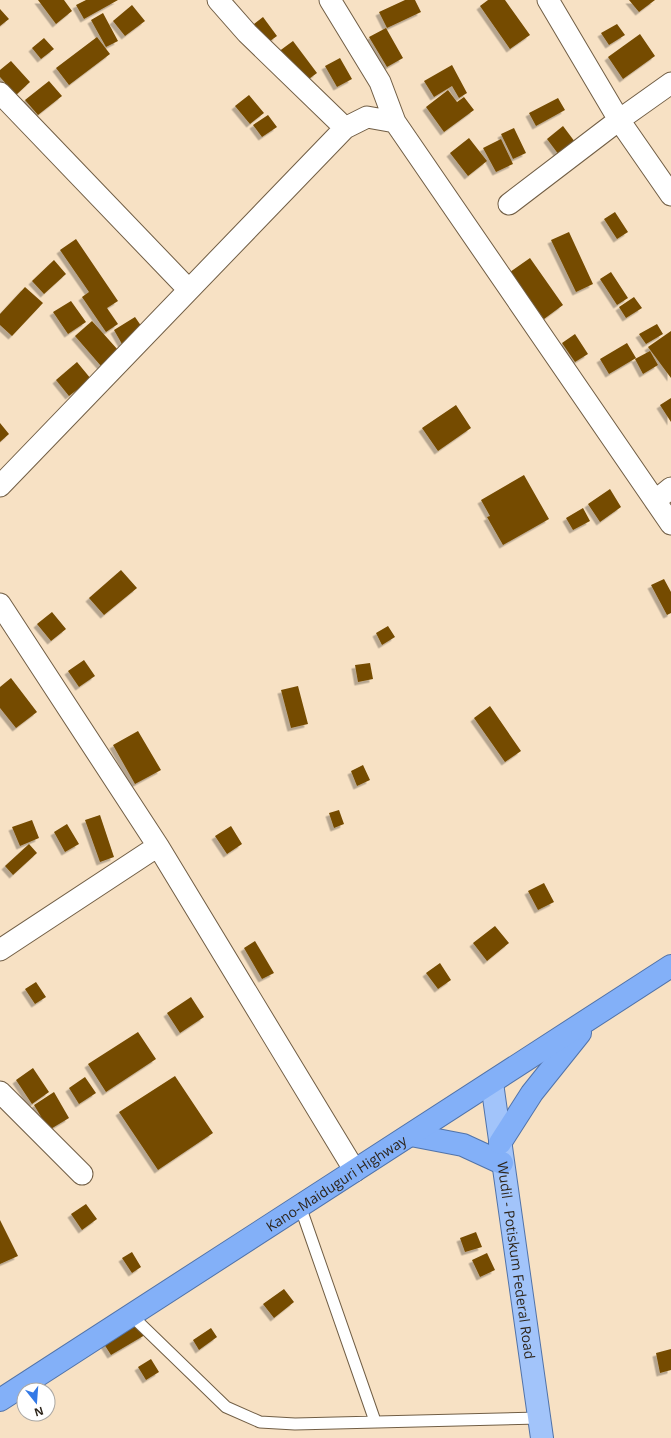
<svg xmlns="http://www.w3.org/2000/svg" width="671" height="1438" viewBox="0 0 671 1438" font-family="'Open Sans',sans-serif">
<defs>
<filter id="shadow"><feDropShadow dx="-3.5" dy="3.5" stdDeviation="0" flood-color="#0004"/></filter>
</defs>
<rect width="100%" height="100%" fill="#f7e1c4"/>
<path fill="#754b00" filter="url(#shadow)" d="M38 0H64L72 11 56 24Z
M86 0H118L84 19 76 5Z
M405 0H415L421 12 387 28 379 12Z
M488 0H505L530 35 510 49 480 6Z
M629 0H655L639 12Z
M132 5 145 21 125 36 113 21Z
M0 9 9 19 0 26Z
M103 13 118 41 106 47 91 20Z
M263 17 277 36 263 46 249 28Z
M617 24 625 35 609 45 601 33Z
M386 28 403 58 387 67 369 37Z
M640 34 655 56 623 79 608 57Z
M97 37 110 54 69 85 56 68Z
M44 38 54 49 41 59 32 48Z
M293 41 317 73 298 87 274 55Z
M340 58 352 79 337 87 325 66Z
M11 61 30 82 16 95 0 77V70Z
M452 65 467 93 459 98 452 86 434 97 424 81Z
M49 81 62 96 38 115 25 100Z
M448 90 457 102 464 97 474 110 444 132 426 107Z
M249 95 264 113 250 124 235 106Z
M558 98 565 110 536 126 529 113Z
M268 115 277 127 262 137 253 125Z
M563 126 584 154 568 167 547 139Z
M514 128 526 153 513 159 501 134Z
M469 138 487 161 468 176 450 153Z
M501 139 513 164 496 172 483 148Z
M615 212 628 232 617 239 604 219Z
M569 232 593 284 576 292 551 240Z
M76 239 118 301 107 308 118 324 106 332 82 297 89 292 60 250Z
M530 258 563 305 544 319 510 272Z
M54 260 66 274 44 294 32 281Z
M611 272 628 298 617 305 600 279Z
M25 287 43 303 12 336 0 325V314Z
M634 297 642 308 626 318 619 307Z
M71 301 86 322 68 334 53 312Z
M135 317 144 330 122 344 114 330Z
M92 321 118 350 101 366 75 336Z
M657 324 663 334 646 344 639 334Z
M671 331V378L648 347Z
M575 334 588 354 575 362 562 343Z
M627 343 636 358 609 374 600 359Z
M650 351 658 365 643 374 635 359Z
M77 362 91 379 69 396 56 380Z
M671 398V422L660 405Z
M456 405 471 428 438 451 422 428Z
M0 423 9 434 0 442Z
M524 475 549 519 503 545 487 517 490 516 481 500Z
M610 489 621 507 600 522 588 504Z
M583 508 590 521 573 530 566 518Z
M121 570 137 588 104 615 89 598Z
M664 579 671 592V613L667 615 651 585Z
M52 612 66 629 51 641 37 624Z
M388 626 395 637 382 645 376 633Z
M84 660 95 676 79 687 68 671Z
M370 663 373 679 358 682 355 665Z
M11 678 37 712 16 728 0 708V687Z
M298 686 308 724 291 728 281 690Z
M490 706 521 751 505 762 474 718Z
M138 731 161 770 135 784 113 745Z
M363 765 370 780 357 786 351 771Z
M339 810 344 824 334 828 329 813Z
M100 815 114 857 100 862 85 820Z
M32 820 39 838 20 846 12 827Z
M67 824 79 844 65 852 54 832Z
M231 826 242 844 227 854 215 836Z
M29 844 37 853 13 875 5 866Z
M544 883 554 902 538 910 528 891Z
M495 926 509 943 487 961 473 943Z
M255 941 274 973 262 979 244 948Z
M440 963 451 980 438 989 426 973Z
M36 982 46 997 35 1004 25 989Z
M191 997 204 1017 180 1033 167 1013Z
M138 1032 156 1059 106 1092 88 1064Z
M33 1068 49 1092 32 1104 16 1080Z
M175 1076 213 1133 158 1170 119 1112Z
M85 1077 96 1093 79 1104 69 1088Z
M54 1092 69 1118 49 1130 34 1105Z
M86 1204 97 1219 82 1230 71 1214Z
M0 1220 18 1256 0 1264Z
M476 1232 482 1247 465 1252 460 1238Z
M132 1252 141 1267 132 1273 122 1258Z
M487 1253 495 1270 480 1277 472 1260Z
M284 1289 294 1302 274 1318 263 1304Z
M138 1323 145 1335 111 1355 104 1344Z
M211 1328 217 1337 199 1350 193 1340Z
M671 1349V1370L660 1373 656 1353Z
M151 1359 159 1372 146 1380 138 1367Z"/>
<g fill="none" stroke-linecap="round" stroke-linejoin="round">
<defs>
<path id="service" d="M300 1206 375 1421
M131 1315 226 1407 260 1422 295 1424 539 1418"/>
<path id="minor" d="M218 0 247 33 345 128
M330 0 380 82 395 122
M548 0 619 120 671 195
M0 93 189 290
M509 204 619 120 671 83
M0 486 345 128 367 117 395 122 671 524
M655 501 671 488
M0 604 158 846 355 1171
M0 950 158 846
M0 1092 82 1174"/>
<g id="primary">
<path id="s1" d="M492 1083 542 1438"/>
</g>
<g id="trunk">
<path d="M411 1135 463 1145 502 1163"/>
<path d="M500 1143 532 1093 580 1033"/>
<path id="s2" d="M0 1400 671 966"/>
</g>
</defs>
<use href="#service" stroke="#715e45" stroke-width="13"/>
<use href="#minor" stroke="#715e45" stroke-width="23"/>
<use href="#primary" stroke="#5173a9" stroke-width="24"/>
<use href="#trunk" stroke="#5173a9" stroke-width="24"/>
<use href="#service" stroke="#fff" stroke-width="11"/>
<use href="#minor" stroke="#fff" stroke-width="21"/>
<use href="#primary" stroke="#a2c4fa" stroke-width="22"/>
<use href="#trunk" stroke="#83b0f8" stroke-width="22"/>
</g>
<g text-anchor="middle" dominant-baseline="central" stroke-width="4" stroke-linejoin="round" paint-order="stroke">
<g font-size="14" fill="#2d251b" stroke="#fff">
<text stroke="none"><textPath href="#s2" startOffset="400">Kano-Maiduguri Highway</textPath></text>
<text stroke="none"><textPath href="#s1" startOffset="179">Wudil - Potiskum Federal Road</textPath></text>
</g>
</g>
<g transform="translate(36 1402) rotate(163)"><circle r="19" fill="#ffffff" stroke="#aba8a4"/>
<path d="M0-3L7 15L0 10L-7 15Z" fill="#3379e6"/>
<text y="-6" font-size="11" font-weight="bold" text-anchor="middle" fill="#2d251b">N</text>
</g>
</svg>
